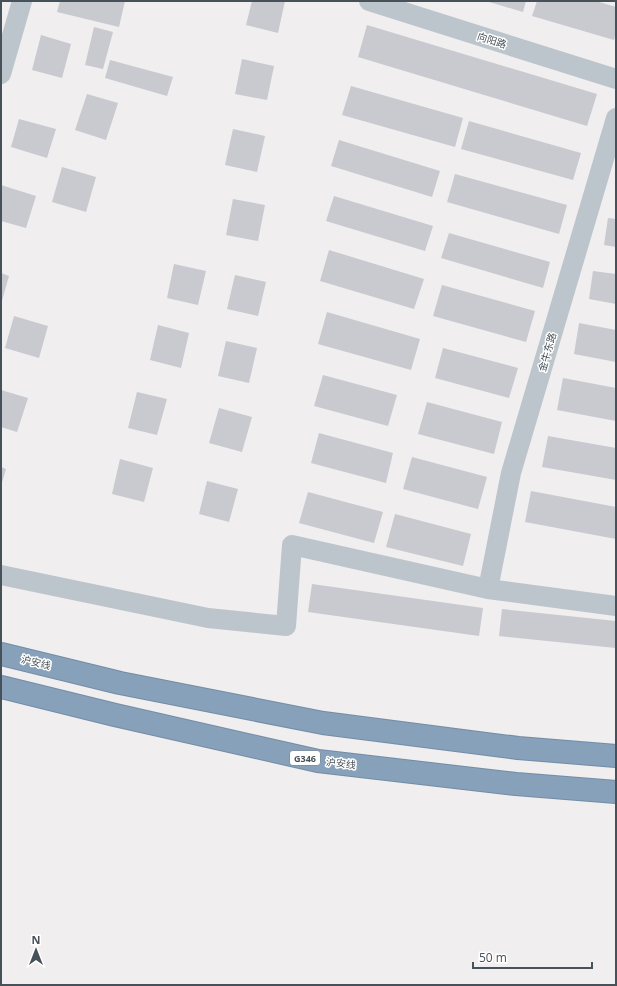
<svg xmlns="http://www.w3.org/2000/svg" width="617" height="986" viewBox="0 0 617 986" font-family="'Open Sans','Noto Sans SC',sans-serif">
<rect width="100%" height="100%" fill="#f0eeee"/>
<path fill="#c8cad0" d="M60 1H125L119 27 57 12Z
M252 1H285L278 33 246 25Z
M486 1H526L523 12Z
M537 1H596L616 7V33L614 40 532 16Z
M367 25 597 94 587 126 358 57Z
M94 27 113 32 103 69 85 65Z
M41 35 71 44 62 78 32 70Z
M242 59 274 66 267 100 235 94Z
M110 60 173 77 167 96 105 78Z
M351 86 463 118 455 147 342 115Z
M87 94 118 103 106 140 75 130Z
M19 119 56 129 47 158 11 147Z
M469 121 581 153 573 180 461 149Z
M233 129 265 136 257 172 225 165Z
M339 140 440 171 432 197 331 166Z
M62 167 96 177 86 212 52 202Z
M455 174 567 205 559 234 447 202Z
M1 185 36 196 26 228 1 221Z
M334 196 433 226 425 251 326 221Z
M233 199 265 205 258 241 226 235Z
M608 218 616 219V247L604 245Z
M449 233 550 262 543 288 441 258Z
M329 250 424 279 414 309 320 281Z
M174 264 206 271 198 305 167 298Z
M593 271 616 274V304L589 299Z
M1 273 9 276 1 304Z
M235 275 266 282 258 316 227 309Z
M442 285 535 311 526 342 433 316Z
M327 312 420 339 411 370 318 344Z
M14 316 48 326 39 358 5 348Z
M579 323 616 330V362L574 354Z
M158 325 189 333 181 368 150 360Z
M226 341 257 348 249 383 218 376Z
M443 348 518 368 509 398 435 378Z
M323 375 397 395 388 426 314 406Z
M563 378 616 388V421L557 410Z
M1 390 28 398 17 432 1 427Z
M137 392 167 399 157 435 128 428Z
M427 402 502 422 494 454 418 434Z
M219 408 252 417 242 452 209 443Z
M319 433 393 453 386 483 311 463Z
M548 436 616 448V480L542 467Z
M412 457 487 477 478 509 403 489Z
M120 459 153 468 144 502 112 494Z
M1 467 6 469 1 486Z
M207 481 238 489 229 522 199 514Z
M531 491 616 507V539L525 522Z
M308 492 383 512 374 543 299 523Z
M395 514 471 534 463 566 386 547Z
M312 584 483 608 479 636 308 612Z
M502 609 616 621V648L499 636Z"/>
<g fill="none" stroke-linecap="round" stroke-linejoin="round">
<defs>
<path id="highway" d="M1 654 120 683 323 723 518 748 616 756
M1 687 115 715 318 761 516 784 616 792"/>
</defs>
<use href="#highway" stroke="#738ca6" stroke-width="24"/>
<path stroke="#bdc5cc" stroke-width="20" d="M369 1 616 79
M1 74 22 1
M1 575 208 618 286 626 292 545 488 589 616 606
M488 589 511 473 616 118"/>
<use href="#highway" stroke="#88a1ba" stroke-width="22"/>
</g>
<g text-anchor="middle" dominant-baseline="central" stroke-width="3" stroke-linejoin="round" paint-order="stroke">
<rect fill="#fff" stroke="#7e858c" stroke-width="1" x="290" y="751" width="30" height="14" rx="3"/>
<g font-size="9" font-weight="bold" fill="#47515a">
<text x="305" y="758">G346</text>
</g>
<g font-size="10" fill="#47515a" stroke="#fff">
<text transform="translate(492 40) rotate(18)">向阳路</text>
<text transform="translate(547 352) rotate(-74)">金牛东路</text>
<text transform="translate(36 662) rotate(14)">沪安线</text>
<text transform="translate(341 763) rotate(7)">沪安线</text>
</g>
</g>
<rect width="617" height="986" fill="none" stroke="#47515a" stroke-width="4"/>
<g transform="translate(36 950)" stroke="#ffffff" stroke-width="3" paint-order="stroke">
<path d="M0-3L7 15L0 10L-7 15Z" fill="#47515a"/>
<text y="-6" font-size="11" font-weight="bold" text-anchor="middle" fill="#47515a">N</text>
</g>
<path d="M473 962v6h119v-6" fill="none" stroke="#47515a" stroke-width="2"/>
<text x="479" y="962" font-size="12" fill="#47515a" stroke="#ffffff" stroke-width="3" paint-order="stroke">50 m</text>
</svg>
